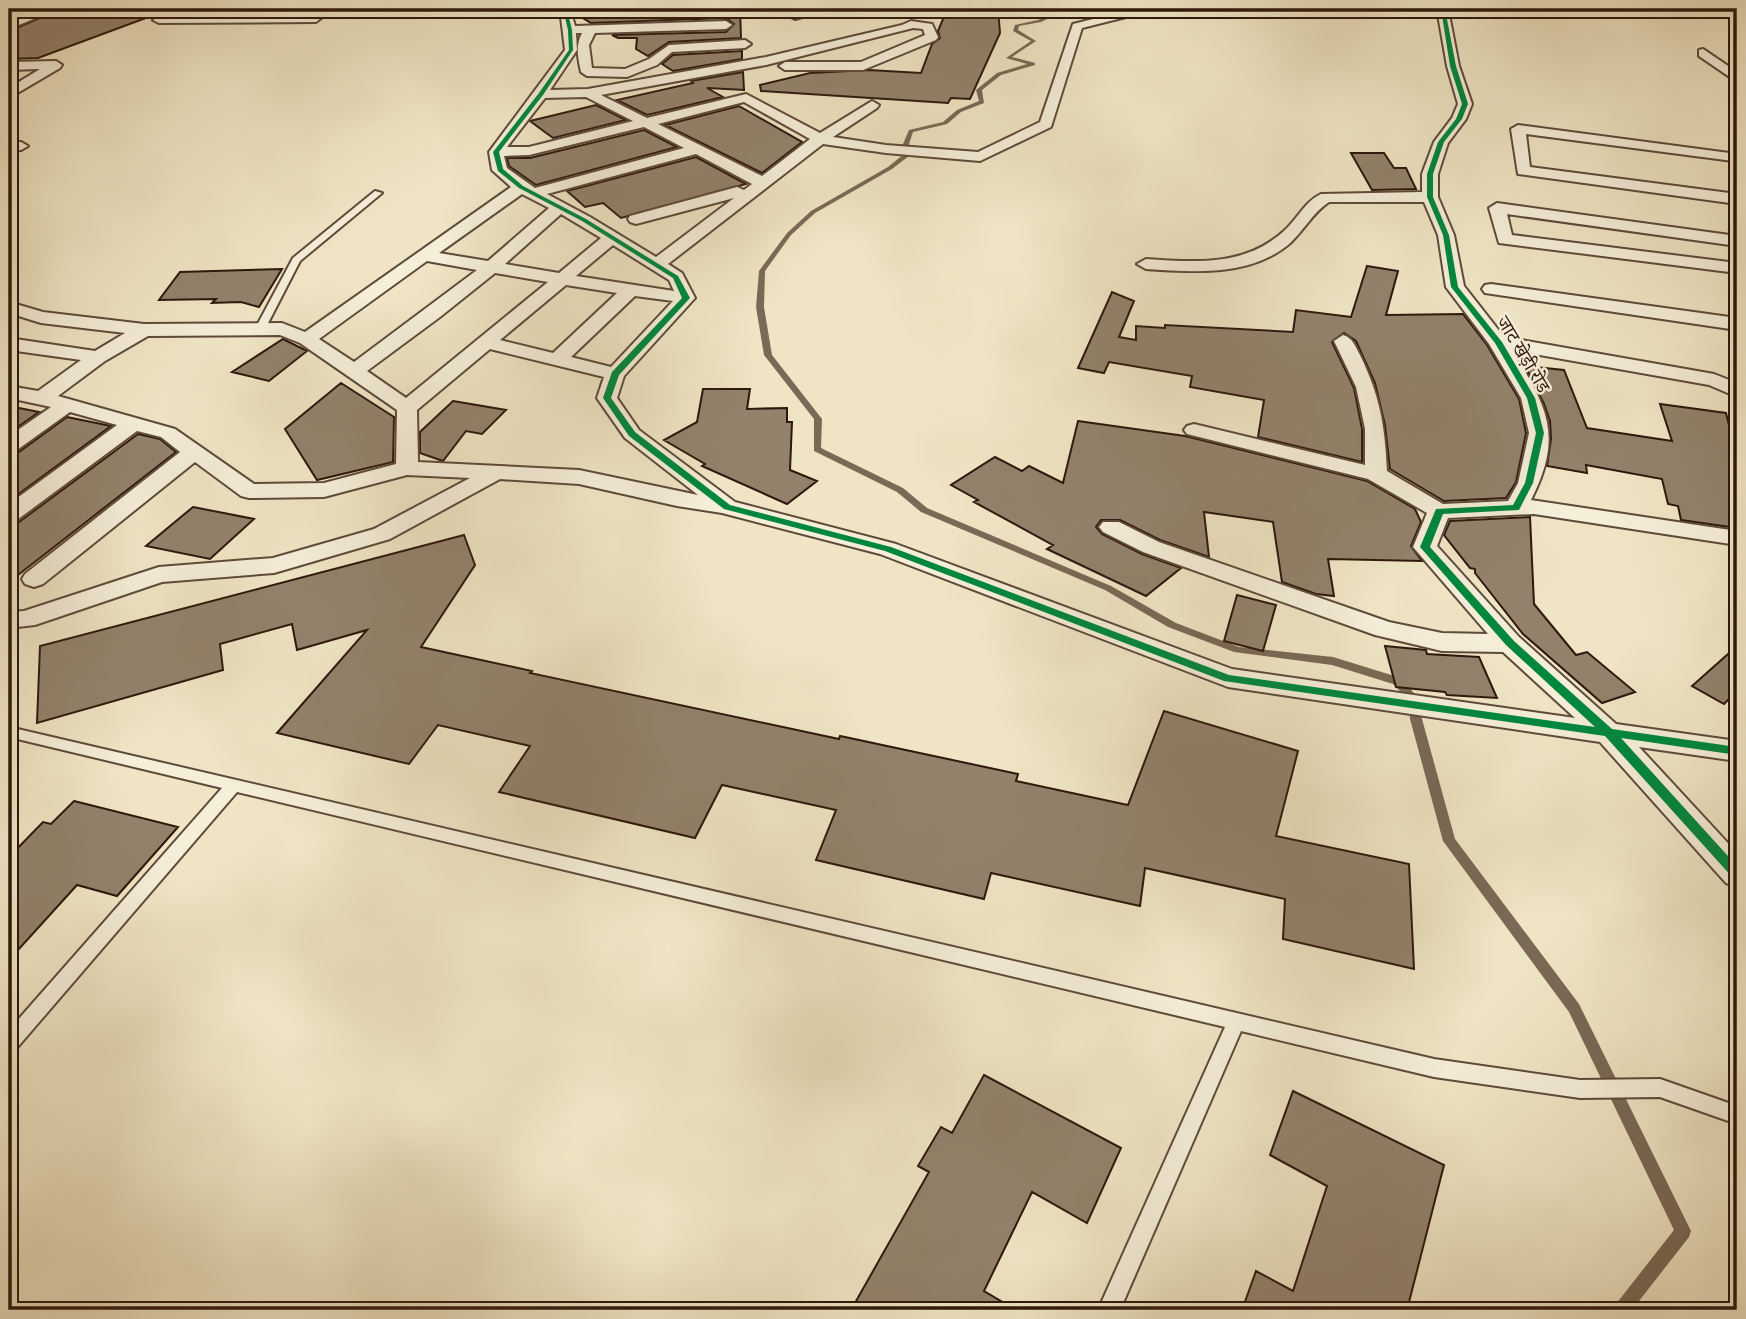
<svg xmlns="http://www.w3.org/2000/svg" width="1746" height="1319" viewBox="0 0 1746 1319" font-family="'IM FELL English','Noto Serif Devanagari',serif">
<rect width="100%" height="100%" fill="#efe5c4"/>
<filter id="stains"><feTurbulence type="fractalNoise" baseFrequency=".00286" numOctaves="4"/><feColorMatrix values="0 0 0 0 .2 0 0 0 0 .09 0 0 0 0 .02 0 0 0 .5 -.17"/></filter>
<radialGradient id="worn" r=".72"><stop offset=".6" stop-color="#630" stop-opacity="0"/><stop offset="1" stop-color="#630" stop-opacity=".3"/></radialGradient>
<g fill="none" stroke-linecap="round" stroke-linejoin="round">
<path fill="#7a6956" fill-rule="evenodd" d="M1063 9H1068L1041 22 1019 26 1018 30 1036 41 1012 57 1035 63V65L1001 75 982 90 984 103 961 112 947 124 913 132 909 144V156L892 169 815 213 791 235 765 271 764 307 772 355 822 419 821 448 903 488 927 508 1111 586 1176 623 1239 647 1333 657 1401 678 1419 699 1422 719 1455 839 1579 1004 1691 1231 1689 1237 1632 1310H1614L1616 1304 1674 1230 1569 1012 1443 841 1410 719 1409 700 1393 684 1332 665 1234 652 1168 627 1105 590 921 512 897 492 814 451V419L764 355 756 307 759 271 787 233 811 211 888 167 904 154 903 144 909 130 943 122 957 110 979 101 976 90 997 73 1027 64 1006 58 1031 41 1013 31 1015 25 1038 20Z"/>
</g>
<path fill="#92826c" stroke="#2e170d" stroke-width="2" d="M61 9H162V12L38 58 9 59V31Z
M624 9H740L741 38 669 42 648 56 636 49 637 38H618L612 35 726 32 734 24 726 18 591 23 581 17Z
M947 9H998L1000 33 970 99 951 98 948 103 761 91 760 85 810 73 869 70 921 73 932 44 940 38 938 31Z
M742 51V59L673 71 662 64 673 55Z
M743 72 744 90 707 88 723 97 647 115 617 100 693 83 691 81Z
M596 105 626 120 553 138 530 121Z
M739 106 802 142 762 173 665 125Z
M644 130 677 147 536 185 509 166 507 158H530Z
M1351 153H1384L1394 168H1406L1416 189 1372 190Z
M696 157 746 184 621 218 603 203 585 207 567 191Z
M1367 266 1398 271 1386 315 1463 314 1487 345 1519 399 1526 433 1516 482 1506 498 1444 501 1390 469 1385 425 1375 383 1356 341 1344 333 1332 342 1354 388 1362 429V462L1258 437 1264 400 1190 387 1192 376 1109 362 1104 373 1078 368 1112 292 1134 301 1119 337 1136 340V326L1165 328V325L1293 332 1296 310 1351 317Z
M282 269 259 307 241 302 212 303 216 299 159 300 180 272Z
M283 339 307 351 269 381 232 372Z
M1525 366 1564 370 1587 428 1672 441 1660 404 1726 413 1737 457V528L1681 520 1678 506 1668 504 1662 479 1586 465 1587 473 1547 466 1551 439 1550 421 1544 404Z
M341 383 394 417 393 462 317 480 285 429Z
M703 389H750L747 409 787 408V422H792L790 470 817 481 787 504 702 466 705 464 664 440 697 422Z
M453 401 506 410 482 434 466 431 443 461 420 453V432Z
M9 406 39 412 9 433Z
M67 417 111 426 9 501V453L19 452Z
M1078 421 1185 436 1367 481 1415 509 1421 522 1411 546 1422 561 1328 559 1334 596 1316 594 1282 582 1273 522 1204 512 1209 557 1160 540 1120 520H1101L1096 527 1102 534 1142 554 1181 568 1146 596 1047 549 1053 545 974 502 978 500 951 485 995 457 1022 471 1029 466 1063 483Z
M138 434 160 439 176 452 9 582V524L19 522Z
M193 507 254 519 210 559 146 546Z
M1530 517 1534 604 1576 655 1587 652 1635 692 1602 703 1523 634 1475 573V569L1470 568 1444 535 1450 521Z
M464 535 475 565 421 647 532 671 530 673 839 739 840 736 1018 774 1016 781 1128 805 1164 711 1298 751 1276 836 1409 864 1414 969 1283 939 1285 899 1145 868 1140 906 991 873 984 899 816 860 836 810 722 785 695 838 499 792 530 746 438 725 409 764 277 733 367 630 297 650 292 624 220 644 223 670 37 723 40 646Z
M1237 595 1276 605 1263 651 1224 641Z
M1385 646 1426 650 1427 654 1479 657 1497 698 1447 695 1445 692 1396 687Z
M1737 646V691L1724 704 1692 686Z
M74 801 178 827 117 896 77 885 9 960V857L43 822 51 824Z
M984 1075 1121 1148 1087 1223 1032 1192 984 1291 1016 1310H851L929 1172 918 1166 941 1127 952 1133Z
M1293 1091 1444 1165 1407 1310H1242L1256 1271 1293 1291 1327 1186 1270 1155Z"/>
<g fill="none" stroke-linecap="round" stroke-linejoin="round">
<defs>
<path id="lane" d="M375 191 382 193 300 261 265 329 256 331 255 329 293 258Z
M9 727 1434 1059 1580 1080 1660 1079 1737 1106V1124L1660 1097 1580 1098 1434 1077 1241 1031 1120 1310H1098L1225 1027 237 792 16 1049 9 1052V1030L222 788 9 737Z"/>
<path id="street" d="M43 9H58L9 29V22Z
M321 9H333L316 22 159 23 153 20 159 17 313 16Z
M560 9H570L575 26 726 21 732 25 726 29 595 33 589 45 592 68 625 69 649 59 669 45 745 40 751 44 745 48 672 52 657 65 627 77 587 76 581 72C578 58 575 46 582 33H576L577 50 550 90 588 89 766 57 902 25 911 21 932 24 938 37 936 40 863 70H785L779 66 785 62H861L925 35 923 29 913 28 766 65 601 95 647 118 746 94 820 133 872 101 879 105 877 108 833 137 886 145 978 152 1040 122 1073 24 1133 9H1151L1150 11 1082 28 1051 127 980 161 886 153 823 144 668 264 682 273 695 298 624 376 617 398 639 430 735 502 896 544 1232 669 1575 718 1503 652 1442 651 1375 635 1143 552 1103 532 1099 527 1103 522H1119L1159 542 1389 622 1442 633 1488 634 1413 547 1427 513 1368 479 1187 434 1184 430 1187 426 1194 424 1365 465V429L1356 387 1334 341 1343 335C1353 338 1355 346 1360 355 1380 396 1385 426 1387 471L1443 504 1508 501 1518 483 1529 433 1521 398 1489 344 1446 287 1438 235 1424 202H1329C1313 212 1303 232 1288 245 1248 277 1194 272 1146 269L1137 264 1146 259C1196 262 1244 267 1284 231 1297 220 1305 201 1321 194L1422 192V174L1434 142 1452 118 1458 104 1447 66 1437 9H1448L1459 66 1472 104 1466 119 1448 143 1438 174V197L1454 235 1464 286 1504 337 1714 374 1737 383V397L1709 385 1512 350C1547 407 1564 435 1531 500L1737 531V545L1534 514 1448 518 1437 546 1519 637 1616 724 1737 741V761L1639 747 1737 853V887L1726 883 1600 742 1228 687 880 554 722 513 677 506 579 484 500 479 390 539 274 573 162 582 35 625 9 628V612L24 611 159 567 273 558 374 529 470 478 407 475 324 497 249 498 241 496 195 462 43 584 34 587 25 584 22 579 25 574 180 452 161 437 137 431 17 520 9 522V504L117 425 70 412 17 450 9 451V436L51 407 9 398V386L38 391 81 360 9 350V338L95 351 125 333 41 323 9 313V302L43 312 144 324 282 323 305 332 511 187 492 170 489 152 565 50ZM586 97 633 121 529 147H507L545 98ZM744 102 810 139 762 176 658 124ZM644 127 684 148 535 188 507 168 504 156 529 155ZM696 154 752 184 744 190 737 187 630 216 628 219 630 222 636 224 734 198 656 257 590 217 547 194ZM522 194 549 208 488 261 439 253ZM561 214 601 238 559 273 505 264ZM613 245 669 280 674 291 576 276ZM427 261 477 270 354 362 319 339ZM495 273 548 282 406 398 367 371 440 317ZM566 285 617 293 553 353 500 340ZM635 296 673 301 611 367 571 357ZM280 335 300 343 397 410 396 464 324 483 254 484 175 429 58 396 105 361 148 336ZM490 349 604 377 597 398 625 438 698 495 579 470 418 462 417 410Z
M812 9H832L795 19 789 16Z
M1703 49 1737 72V82L1699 56V50Z
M56 61 62 65 60 68 9 98V88L40 69 9 70V62Z
M1518 125 1737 154V160L1733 161 1526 134 1530 167 1737 194V204L1518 174 1511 129Z
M9 142H21L28 146 21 150H9Z
M1497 203 1737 236V246L1507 214 1512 235 1737 263V273L1499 243 1489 208Z
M1491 284 1737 318V330L1485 293 1482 289 1485 285Z"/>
</defs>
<use href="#lane" stroke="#5e4a3b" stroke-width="4"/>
<use href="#street" stroke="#5e4a3b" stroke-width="4"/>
<use href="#lane" fill="#f5eed9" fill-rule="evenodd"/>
<use href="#street" fill="#f5eed9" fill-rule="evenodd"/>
<defs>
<path id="cycleway" d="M563 9H567L572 30 573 50 543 95 499 152 503 169 523 186 586 219 678 276 690 298 619 375 611 398 635 432 730 505 891 547 1229 675 1595 727 1506 645 1420 547 1436 509 1513 505 1525 483 1536 433 1527 398 1495 343 1451 287 1443 235 1427 197V174L1438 142 1456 119 1462 104 1450 66 1441 9H1445L1456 66 1468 104 1462 119 1444 142 1433 174V197L1449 235 1458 287 1502 342 1535 398 1544 433 1533 483 1519 510 1443 514 1430 547 1514 641 1612 729 1737 747V755L1621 738 1737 866V879L1733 878 1605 736 1224 681 885 551 724 509 629 436 603 398 612 372 682 298 673 278 582 221 519 188 498 171 493 152 539 93 569 50 568 30Z"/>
</defs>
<use href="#cycleway" stroke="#f5eed9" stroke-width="5"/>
<use href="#cycleway" fill="#00873e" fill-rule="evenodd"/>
</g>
<g text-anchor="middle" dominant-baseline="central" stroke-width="5" stroke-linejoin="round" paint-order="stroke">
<g font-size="19" fill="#2e170d" stroke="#f5eed9">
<text transform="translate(1522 355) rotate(59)">जाट खेड़ी रोड</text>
</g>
</g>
<rect width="1746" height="1319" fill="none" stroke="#efe5c4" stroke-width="35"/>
<rect x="10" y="10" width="1725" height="1298" fill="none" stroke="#2e170d" stroke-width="3.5"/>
<rect x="18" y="18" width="1711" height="1284" fill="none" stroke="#2e170d" stroke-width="2"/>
<rect width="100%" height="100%" filter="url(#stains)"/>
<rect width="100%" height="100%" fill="url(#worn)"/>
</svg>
